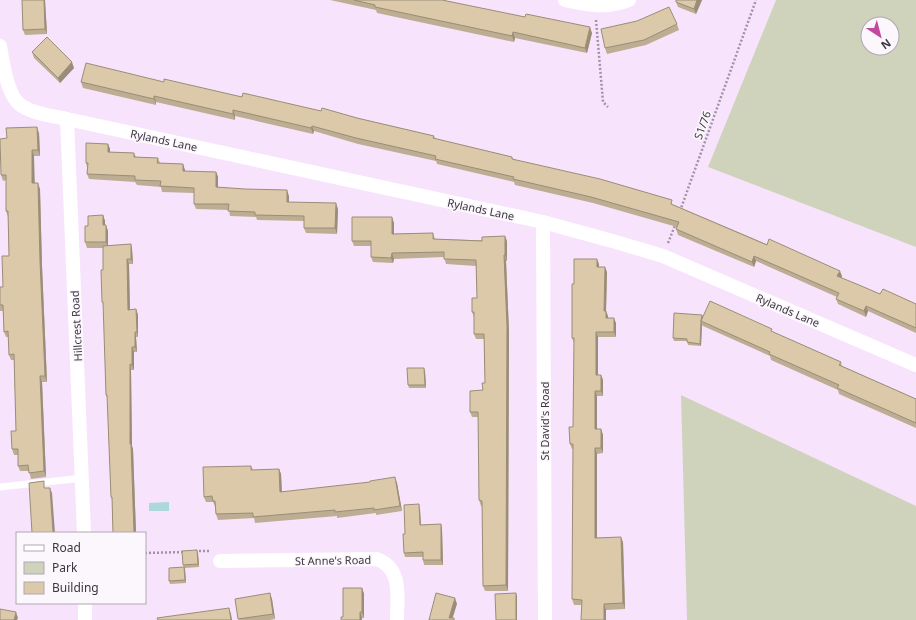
<svg xmlns="http://www.w3.org/2000/svg" width="916" height="620" viewBox="0 0 916 620" font-family="'Noto Sans',sans-serif">
<rect width="100%" height="100%" fill="#f8e3fd"/>
<path fill="#cfd3bc" fill-rule="evenodd" d="M776 0H916V247L708 167ZM868 24H892V48H868Z
M681 395 916 506V620H687Z"/>
<path fill="#acd8d9" d="M169 502V511H149V503Z"/>
<g fill="none" stroke-linecap="round" stroke-linejoin="round">
<path stroke="#a192a4" stroke-width="2.5" stroke-dasharray="2 2" stroke-linecap="butt" d="M596 20 603 102 608 107
M680 211 756 0
M668 243 676 223
M195 551H210
M145 553 184 552"/>
<path stroke="#fff" stroke-width="7" d="M0 487 83 478"/>
<path stroke="#fff" stroke-width="14" d="M565 0C588 5 606 9 629 0
M0 46C3 63 7 97 22 106 34 114 53 116 67 119L543 222 616 242 663 256 916 365
M67 119 84 533
M543 222 545 620
M220 561 377 559C403 569 397 597 397 620
M85 603V620"/>
</g>
<path fill="#bdad92" d="M22 0H45L47 34 25 35 23 30Z
M330 0H442L592 33 587 53 515 38 514 42 377 13 376 10Z
M702 0 696 14 678 7 676 2Z
M677 24 679 30 646 45 607 54 605 48Z
M32 52 74 68 60 83 34 58Z
M81 82H164L242 97 321 111 357 118 434 136 435 139 512 157 513 159 674 205 842 276 841 278 880 294 916 304V333L868 311 866 317 838 304 836 299 837 297 756 261 754 267 678 235 676 229 677 227 593 203 515 185 514 182 437 164 436 161 358 144 314 131 313 134 235 116V120L156 102V105L83 88Z
M39 133 40 156H34V183L40 189 42 266 47 382H42L46 477 31 479 29 471H20L18 466V455H14L12 449 16 431 14 360H11L9 355V337H6L4 332 3 311H0V287H3L9 256 8 217 6 211V180L3 181 1 175 7 138Z
M108 144 110 149V152L134 153 136 157 158 158 160 163 183 164 185 171 216 172 218 177V187L289 196V202L338 209 337 234 306 233 304 228V221L257 220 256 217 230 216 229 210 196 209 194 204V193L162 192 161 187 137 185 135 182 89 179 87 174V167L86 163Z
M103 215 105 221V225L108 231V246L131 244 132 249 133 264H129L130 310 136 309 138 315V337H136L137 352H134V370H131L132 446 133 449 136 533H113L112 500 111 497 108 400 106 395 104 306 102 302 103 270V248H87L85 242 88 226Z
M394 223V234L433 233 435 239 507 241V261H506L509 332 508 591H485L483 586 482 506H481L479 500 478 417H472L470 412 483 390 485 383 484 339H476L474 334V317L472 312 477 298 476 266 446 264 444 257 394 259 393 263 373 262 371 257V246H354L352 241Z
M599 264V267L607 272 606 311 608 318 616 323V337H598V375H601L603 380V396H597V429H601L603 435V453L597 454V538L623 542 625 609 606 610 581 605H574L572 599 573 449H572L570 444 573 427 574 343 572 338 574 284Z
M702 315 703 317 773 332 841 362 842 366 916 399V428L839 394 838 390 771 360 770 356 703 326 702 325 701 346 688 345 687 341H674L673 338Z
M425 371 426 388H409L408 385Z
M251 466 253 470 279 469 281 474 282 492 397 483 402 511 376 515V513L337 518V516L255 523 254 518 218 520 216 514 215 506 213 502H206L204 497Z
M420 509 421 525 441 524 442 529 443 565H424L423 560V557H405L404 553 405 534Z
M198 553 199 567 185 568 186 583 170 584 169 581 184 567 183 565Z
M362 588 364 594V618L343 617Z
M235 599H272L275 619 270 620H239Z"/>
<path fill="#9a8d77" d="M44 0H45L47 34 45 29Z
M697 0H702L696 14 694 9Z
M590 27 592 33 587 53 585 48Z
M513 32 515 38 514 42 512 36Z
M72 62 74 68 60 83 58 78Z
M154 96 156 102V105L154 99Z
M233 110 235 116V120L233 114Z
M312 126 314 131 313 134 311 128Z
M37 127 39 133 40 156 38 150Z
M108 144 110 149V157L108 152Z
M32 150 34 156 35 189 32 183Z
M183 164 185 170V177L183 171Z
M216 172 218 177V193L216 187Z
M38 183 40 189 42 266 47 382 45 376 40 261Z
M287 190 289 196V208L287 202Z
M336 203 338 209 337 234 335 228Z
M103 215 105 221V231L103 225Z
M392 217 394 223V240L392 234Z
M106 225 108 231V248L106 242Z
M505 236 507 241V261L505 255Z
M131 244 132 249 133 264 131 259Z
M392 253 394 259 393 263 391 258Z
M504 255 506 261 509 332 508 591 506 585Z
M754 256 756 261 754 267 752 262Z
M127 259 129 264 130 315 128 310Z
M597 259 599 264V272L597 267Z
M605 267 607 272 606 311 608 316V323L604 311Z
M840 271 842 276 839 282 837 276Z
M866 306 868 311 866 317 864 311Z
M136 309 138 315V337L137 332Z
M614 318 616 323V337L614 332Z
M701 322 702 325 701 346 700 344Z
M135 332 136 337 137 352 135 347Z
M596 332 598 337V380L596 375Z
M132 347 134 352V370L132 365Z
M130 364 131 370 132 446 133 449 136 533H134L130 444Z
M424 368 425 371 426 388 425 385Z
M601 375 603 380V396L601 391Z
M40 376 42 382 46 477 44 471Z
M595 391 597 396V435L595 429Z
M601 429 603 435V453L601 448Z
M595 448 597 454V543L595 538Z
M279 469 281 474 282 497 280 492Z
M395 477 397 483 402 511 400 506Z
M50 488 52 493 55 533H53Z
M419 504 420 509 421 530 420 525Z
M441 524 442 529 443 565 441 560Z
M621 537 623 542 625 609 623 603Z
M197 550 198 553 199 567 198 564Z
M184 567 185 570 186 583 185 580Z
M362 588 364 594V618L362 612Z
M270 593 272 599 275 619 273 614Z
M516 593 517 596V620H516Z
M455 598 457 604 452 620 449 618Z
M604 604 606 610V620H604Z
M229 608 231 614 232 620H231Z
M16 612 18 618 17 620H14Z
M360 612 362 618V620H360Z"/>
<path fill="#dcc9aa" stroke="#9a8d77" d="M22 0H44L45 29 23 30Z
M354 0H442L525 17 526 14 590 27 585 48 513 32 512 36 375 7V5Z
M676 0H697L694 9 676 2Z
M669 7 677 24 644 40 605 48 601 29 637 21Z
M47 37 72 62 58 78 32 52Z
M86 63 164 82V79L242 97 243 93 321 111 322 108 357 118 434 136 433 138 512 157V159L600 179 672 200 671 204 767 245 769 239 840 271 837 276 859 285 880 294 883 289 916 304V328L866 306 864 311 836 299 839 293 754 256 752 262 676 229 679 222 591 197 513 179 514 177 435 159 436 156 356 138 312 126 311 128 233 110V114L154 96V99L81 82Z
M37 127 38 150H32V183H38L40 261 45 376H40L44 471 29 473 28 465 18 466V449H12L11 431H16L14 354 9 355 8 331 4 332 3 305H0V287H3L2 256H9L8 211H6V175H1L0 139 7 138 6 128Z
M86 143 108 144V152L134 153V157L158 158 157 163 183 164V171L216 172V187L245 189 287 190V202L336 203 335 228H304V216L255 215V212L228 211 229 204H194V188L160 186 161 181 135 180V176L87 174 88 163H86Z
M103 215V225H106V242H85V226H88V216Z
M352 217H392V234L433 233V239L482 241V237L505 236V255H504L507 326 506 585 483 586 482 501 479 500 478 412H470V391L483 390 482 383H485L484 334H474V312H472V298H477L476 260 444 259V252L392 253 391 258 371 257V241H352Z
M131 244V259H127L128 310 136 309 137 332H135V347H132V365L130 364V444H131L134 533H113L112 497H111L107 395H106L103 302H102L101 270H103V246Z
M574 259H597V267H605L604 311H606V318H614V332H596V375H601V391H595V429H601V448H595V538L621 537 623 603 604 604V620H581L582 600 572 599 573 444H570L569 427H573L574 338H572V284H574Z
M710 301 772 329 771 331 841 362 839 365 916 399V423L837 388 839 385 769 354 770 352 701 321Z
M674 313 702 315 701 321V322L700 344 687 342V339L673 338Z
M407 368H424L425 385H408Z
M251 466V470L279 469 280 492 370 482V481L395 477 400 506 374 510V508L335 512V510L253 517V513L216 514 215 501H213L212 496 204 497 203 467Z
M44 481V488H50L53 533H32L29 483Z
M419 504 420 525 441 524V560H423V552L404 553 403 534H405L404 505Z
M197 550 198 564 183 565 182 551Z
M184 567 185 580 169 581V568Z
M343 588H362V612H360V620H341V617H343Z
M270 593 273 614 238 619 235 599Z
M436 593 455 598 449 618H454V620H429Z
M516 593V620H496L495 594Z
M229 608 231 620H158L157 618Z
M0 609 16 612 14 620H0Z"/>
<g text-anchor="middle" dominant-baseline="central" stroke-width="3.5" stroke-linejoin="round" paint-order="stroke">
<g font-size="11" fill="#3d353f" stroke="#fbf7fc">
<text transform="translate(702 125) rotate(-70)">S1/76</text>
<text transform="translate(164 140) rotate(12)">Rylands Lane</text>
<text transform="translate(481 209) rotate(12)">Rylands Lane</text>
<text transform="translate(788 310) rotate(23)">Rylands Lane</text>
<text transform="translate(76 326) rotate(-93)">Hillcrest Road</text>
<text transform="translate(544 421) rotate(-90)">St David's Road</text>
<text transform="translate(333 560) rotate(-1)">St Anne's Road</text>
</g>
</g>
<rect x="16" y="532" width="130" height="72" fill="#fbf7fc" stroke="#afa9b0"/>
<rect x="24" y="545" width="20" height="6" fill="#ffffff" stroke="#afa9b0"/>
<text x="52" y="552" font-size="12" fill="#3d353f">Road</text>
<rect x="24" y="562" width="20" height="12" fill="#cfd3bc" stroke="#afa9b0"/>
<text x="52" y="572" font-size="12" fill="#3d353f">Park</text>
<rect x="24" y="582" width="20" height="12" fill="#dcc9aa" stroke="#afa9b0"/>
<text x="52" y="592" font-size="12" fill="#3d353f">Building</text>
<g transform="translate(880 36) rotate(144)"><circle r="19" fill="#fbf7fc" stroke="#afa9b0"/>
<path d="M0-3L7 15L0 10L-7 15Z" fill="#c2499d"/>
<text y="-6" font-size="11" font-weight="bold" text-anchor="middle" fill="#3d353f">N</text>
</g>
</svg>
